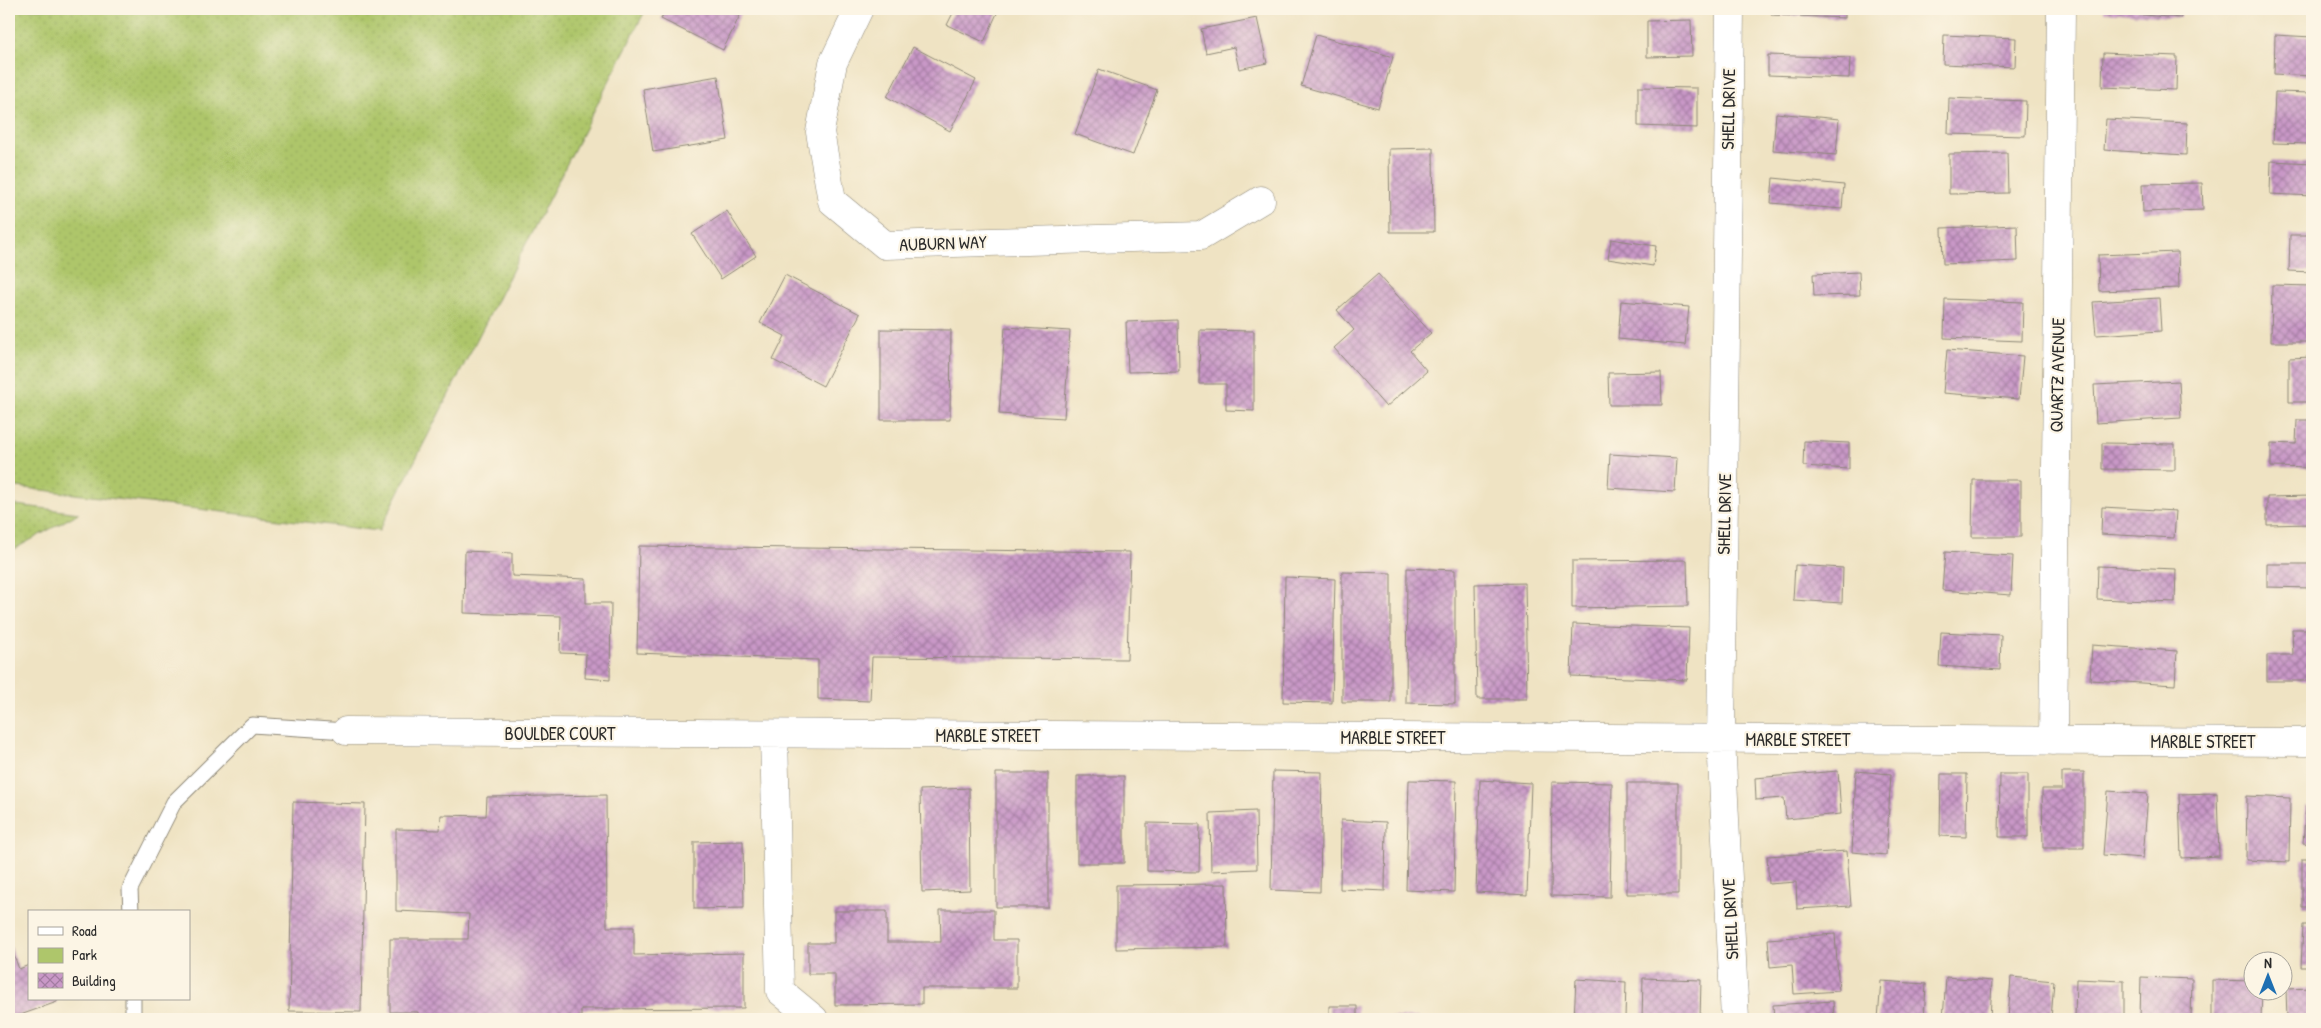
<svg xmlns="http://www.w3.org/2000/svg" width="2321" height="1028" viewBox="0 0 2321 1028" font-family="'Patrick Hand',sans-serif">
<defs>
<pattern id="green-dots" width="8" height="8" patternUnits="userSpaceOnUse" patternTransform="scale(1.25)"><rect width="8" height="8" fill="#aec66b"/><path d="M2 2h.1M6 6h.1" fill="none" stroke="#96aa5d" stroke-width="1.8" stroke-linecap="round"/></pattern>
<pattern id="building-cross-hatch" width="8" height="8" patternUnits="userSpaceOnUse" patternTransform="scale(1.25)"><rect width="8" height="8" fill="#c998c7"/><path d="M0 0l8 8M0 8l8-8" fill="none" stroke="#a37ca2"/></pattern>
</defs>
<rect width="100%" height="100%" fill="#fcf5e5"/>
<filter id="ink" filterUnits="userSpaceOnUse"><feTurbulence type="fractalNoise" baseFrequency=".02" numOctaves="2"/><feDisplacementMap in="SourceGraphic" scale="10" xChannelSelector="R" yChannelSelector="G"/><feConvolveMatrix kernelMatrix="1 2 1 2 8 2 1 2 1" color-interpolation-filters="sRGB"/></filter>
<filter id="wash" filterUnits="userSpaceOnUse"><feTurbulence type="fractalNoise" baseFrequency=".0096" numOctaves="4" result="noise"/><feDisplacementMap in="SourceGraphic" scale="20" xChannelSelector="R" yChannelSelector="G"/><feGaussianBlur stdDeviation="1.12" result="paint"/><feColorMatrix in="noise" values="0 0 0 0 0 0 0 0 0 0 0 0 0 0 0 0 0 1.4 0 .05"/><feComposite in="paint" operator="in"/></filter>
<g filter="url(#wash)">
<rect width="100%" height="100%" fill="#efe3c3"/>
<path fill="url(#green-dots)" stroke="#6c784b" d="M9 9H646L379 531 9 486Z
M9 504 79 513 9 552Z"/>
<g id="blocks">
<path fill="url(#building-cross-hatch)" d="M666 9H743L723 50 661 19Z
M955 9H999L984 42 947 25Z
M1772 9H1845V18L1771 15Z
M2104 9H2181V18L2104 12Z
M1257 18 1267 63 1239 69 1234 47 1206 53 1201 29Z
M1691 20 1692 56 1647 57V21Z
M1316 35 1393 57 1378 108 1301 86Z
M1944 35 2016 38 2015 67 1943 64Z
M2275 35 2312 37V76L2274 74Z
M913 47 976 80 950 131 887 97Z
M2103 53 2177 56 2176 90 2102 87Z
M1768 55 1850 58 1849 78 1768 75Z
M1099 69 1157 90 1133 155 1075 134Z
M718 76 728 140 653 152 643 89Z
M1638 87 1697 88V128L1638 126Z
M2275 92 2312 93V144L2273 143Z
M1949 98 2026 101 2025 136 1948 134Z
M1776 113 1839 119 1836 155 1773 150Z
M2106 119 2187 123 2186 155 2104 150Z
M1433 148 1434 232H1390L1389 149Z
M2007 153 2008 193 1949 194V154Z
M2271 161 2312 163V196L2270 194Z
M1773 178 1844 185 1842 209 1771 203Z
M2202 183 2203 210 2143 212 2142 184Z
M727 211 756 256 721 279 692 234Z
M2017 225 2018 261 1943 264 1942 228Z
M2290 235H2312V272L2289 271Z
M1611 239 1656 246 1653 266 1608 259Z
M2178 252 2179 288 2099 291 2098 255Z
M1859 272 1860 295 1814 296 1813 274Z
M1378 274 1431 333 1410 351 1427 371 1386 407 1334 348 1354 330 1337 310Z
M785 275 860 314 823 386 773 360 785 336 760 323Z
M2272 285 2312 286V342H2271Z
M2159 298 2161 331 2096 335 2093 302Z
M1945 299 2023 302 2022 341 1944 338Z
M1621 301 1689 307 1685 345 1618 339Z
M1178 320 1179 371 1128 372 1126 322Z
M1005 327 1070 331 1064 418 999 414Z
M881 329 951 330 950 420H881Z
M1200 330 1254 331V411L1226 410V384H1199Z
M1947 350 2023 356 2019 399 1943 393Z
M2312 357V402H2289V358Z
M1661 372 1662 405H1609L1608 373Z
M2179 381 2181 418 2096 423 2094 385Z
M2297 420H2312V468L2271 467V443L2296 444Z
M1804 441 1849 443V469L1803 466Z
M2102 443 2175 444V470L2102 469Z
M1610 454 1677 458 1675 492 1608 488Z
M1973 480H2021V537H1972Z
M2312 496V524L2267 525V497Z
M2102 507 2176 511 2174 538 2101 534Z
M639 546 1130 552 1127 659 872 657 870 701 818 699V660L637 653Z
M465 551 512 553V576L586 579V603H611L610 680 585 678 586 654 560 653 561 616 464 613Z
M1945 552 2013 556 2011 595 1942 590Z
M1687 560 1688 606 1572 608V561Z
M2267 564H2312V588L2267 587Z
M1795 565 1843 568 1842 603 1793 600Z
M2098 566 2176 569 2175 602 2097 599Z
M1407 568 1455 570V704L1406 703Z
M1342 572 1391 573V702H1342Z
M1285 577 1335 579 1332 703 1283 702Z
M1525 583 1527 699H1477L1475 584Z
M1573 624 1689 628 1687 680 1571 676Z
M2292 629H2312V681H2267V655H2293Z
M1941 632 2001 635 2000 670 1939 666Z
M2092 645 2177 651 2175 685 2090 680Z
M1273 771 1322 772 1320 892 1271 890Z
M1838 771 1841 814 1786 819 1784 798 1756 800 1755 778Z
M1856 771 1891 774 1886 855 1852 852Z
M2062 772H2084V848H2043L2042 789H2062Z
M996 773H1048V907H996Z
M1941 774H1967L1966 837 1940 836Z
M2000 774H2028V837H1999Z
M1077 776H1124V863H1077Z
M1409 780 1456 781 1454 892 1406 890Z
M1480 780 1531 783 1527 895 1476 892Z
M1552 782 1612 783 1610 897 1551 896Z
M1627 783H1678V894H1627Z
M969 788 970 890 922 892 920 790Z
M2108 791 2148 794 2143 858 2103 855Z
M2217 793 2219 856 2181 858 2179 794Z
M606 795 607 927H634V955L744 953V1008L581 1009V1019H418V1012H390V939H468L469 914 396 911V829L440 830 441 815 486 816 487 797Z
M2247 796 2290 798 2289 862 2246 860Z
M293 802 365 804 361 1012 289 1011Z
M2306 806 2312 807V844L2303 843Z
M1256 811 1257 869 1211 871 1210 813Z
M1341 820 1386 822 1385 891 1340 889Z
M1147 823 1200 824 1199 872 1147 871Z
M743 841 744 908 694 909V842Z
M1847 851 1851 906 1797 909 1796 882 1769 884 1767 856Z
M2302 859H2312V907H2302Z
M1226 884 1227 947 1116 949V885Z
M940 910H994V940H1017V988H922V1004L835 1005V974H808V943H834V911H887V942H941Z
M2303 925H2312V967H2301Z
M1835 934 1839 991 1794 994 1792 965 1770 967 1768 939Z
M11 947 19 969 29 965V999H57V1002L9 1019V948Z
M1946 977 1992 981 1990 1019H1943Z
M2011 977 2054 981 2051 1019H2008Z
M2141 977 2192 979 2191 1019H2140Z
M1643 978 1701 980 1700 1019H1642Z
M1576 979 1626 982 1625 1019H1574Z
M2076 979 2124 981V1019H2075Z
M2212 980 2254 981V990H2262L2261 1019H2212Z
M1881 981 1926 984 1924 1019H1878Z
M2312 988V1019H2287L2286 989Z
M1833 1001 1834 1019H1774L1773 1005Z
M1329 1006H1357V1019H1329Z
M1363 1017H1418L1419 1019H1363Z"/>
</g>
</g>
<g filter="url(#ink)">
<use href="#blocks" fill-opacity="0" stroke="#8d8777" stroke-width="1"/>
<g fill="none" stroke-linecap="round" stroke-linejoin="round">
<defs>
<path id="service" d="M131 912 130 889 174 802 252 725 346 731
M133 1019V999"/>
<path id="minor" d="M859 9 833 63 820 132 832 201 885 245 1201 236 1261 200
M1730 9 1721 739 1735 1019
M346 731 2307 742 2312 739
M774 734 780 991 814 1019
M2053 741 2061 9"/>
</defs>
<use href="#service" stroke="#8d8777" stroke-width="17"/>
<use href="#minor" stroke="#8d8777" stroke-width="29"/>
<use href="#service" stroke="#fff" stroke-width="15"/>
<use href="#minor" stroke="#fff" stroke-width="28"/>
</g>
</g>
<g text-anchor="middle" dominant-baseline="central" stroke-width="4.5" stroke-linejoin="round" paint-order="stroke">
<g font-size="18" fill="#2b2b2b" stroke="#fcf5e5">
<text transform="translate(1728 109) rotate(-89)">SHELL DRIVE</text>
<text transform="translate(943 243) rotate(-2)">AUBURN WAY</text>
<text transform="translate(2057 375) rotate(-89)">QUARTZ AVENUE</text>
<text transform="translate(1724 514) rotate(-89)">SHELL DRIVE</text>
<text x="560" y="733">BOULDER COURT</text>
<text x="988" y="735">MARBLE STREET</text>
<text x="1393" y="737">MARBLE STREET</text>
<text x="1798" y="739">MARBLE STREET</text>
<text x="2203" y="741">MARBLE STREET</text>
<text transform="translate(1730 919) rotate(-93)">SHELL DRIVE</text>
</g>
</g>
<rect width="2321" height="1028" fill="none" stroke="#fcf5e5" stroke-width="30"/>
<rect x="28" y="910" width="162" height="90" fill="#fcf5e5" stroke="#a8a49b"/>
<rect x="38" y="927" width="25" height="8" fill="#ffffff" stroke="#a8a49b"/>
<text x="72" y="936" font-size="15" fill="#2b2b2b">Road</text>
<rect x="38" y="948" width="25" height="15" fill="#aec66b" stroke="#a8a49b"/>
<text x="72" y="960" font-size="15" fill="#2b2b2b">Park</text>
<rect x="38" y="973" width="25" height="15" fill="url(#building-cross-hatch)" stroke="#a8a49b"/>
<text x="72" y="986" font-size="15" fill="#2b2b2b">Building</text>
<g transform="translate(2268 976)"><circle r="24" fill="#fcf5e5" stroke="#a8a49b"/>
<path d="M0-4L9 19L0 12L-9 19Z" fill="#1f6fb2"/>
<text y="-8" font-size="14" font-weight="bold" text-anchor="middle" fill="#2b2b2b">N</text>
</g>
</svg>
